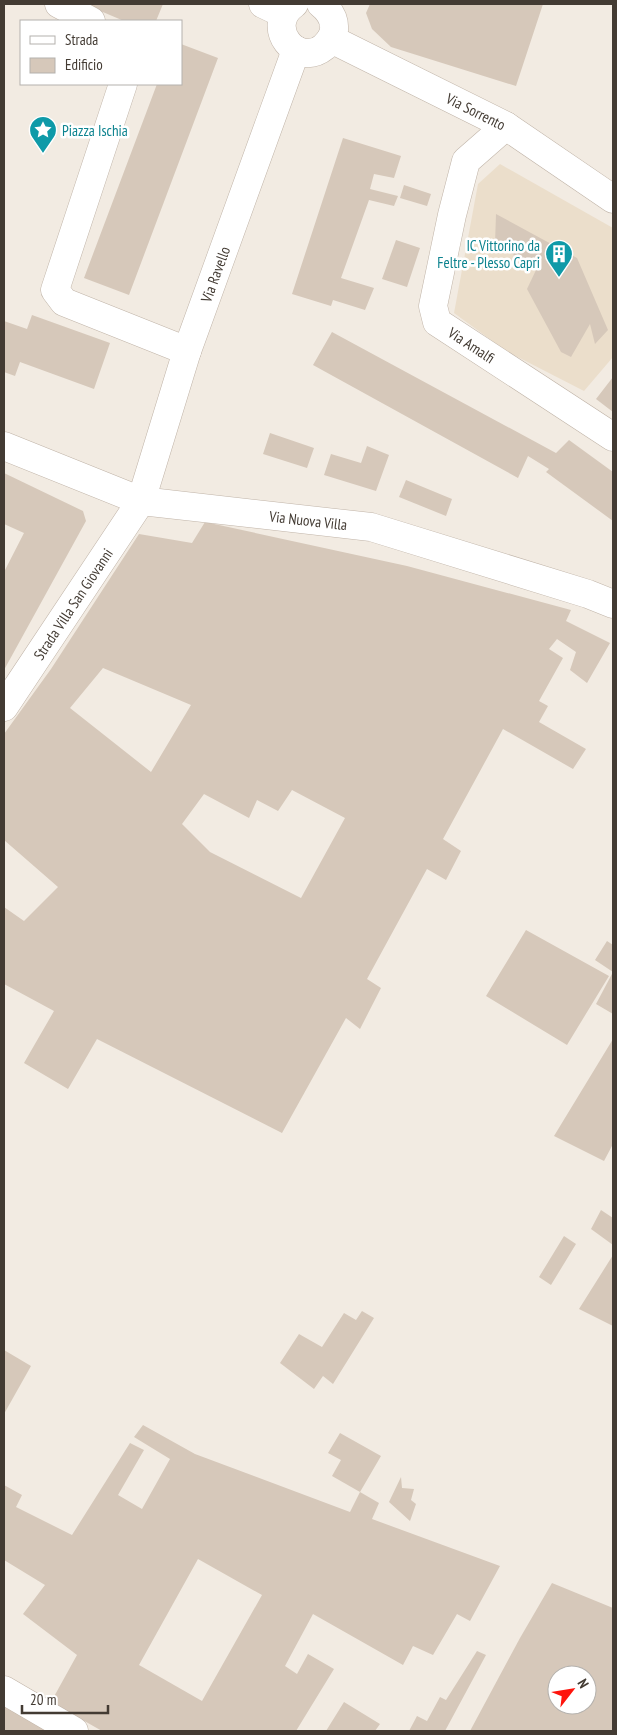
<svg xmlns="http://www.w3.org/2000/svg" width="617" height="1735" viewBox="0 0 617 1735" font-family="'PT Sans Narrow',sans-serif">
<rect width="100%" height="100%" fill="#f2ebe2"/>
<path fill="#ebdecb" d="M500 164 613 228V357L584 391 506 351 454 313 478 184Z"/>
<path fill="#d6c8ba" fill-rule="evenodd" d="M84 4H163L156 21H124Z
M370 4H543L516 86 391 47 372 29 366 13Z
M181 44 218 58 129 295 84 278 157 84H181Z
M343 138 401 156 394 178 374 174 370 189 398 196 394 206 369 200 341 278 374 288 365 310 333 300 331 306 292 294Z
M404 185 431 194 427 206 400 198Z
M496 214 577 258 608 330 595 344 590 324 571 357 561 352 527 289 537 268 495 244Z
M396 240 420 248 407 287 382 279Z
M32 315 110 343 94 389 20 362 15 376 4 372V321L27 329Z
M332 332 556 453 569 440 613 472V521L546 472 549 469 528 456 518 478 313 365Z
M613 377V412L596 399Z
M270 433 314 448 307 468 263 454Z
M367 446 389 455 376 491 324 475 331 454 361 463Z
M4 473 83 511 86 521 4 670V572L24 533 4 524Z
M406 480 452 499 446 516 399 497Z
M205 522 407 566 571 610 566 621 610 643 587 683 570 670 576 652 557 639 549 649 563 658 539 701 548 706 539 722 586 749 573 769 503 729 443 839 461 851 446 880 427 869 367 979 381 988 360 1029 346 1018 282 1133 97 1039 68 1089 24 1063 54 1011 4 984V907L24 921 58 887 4 840V734L51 669 139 534 192 543ZM103 668 191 705 151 772 70 708ZM292 790 345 818 301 898 210 852 182 824 204 794 249 818 257 800 278 811Z
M526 930 609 976 567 1045 486 996Z
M607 941 613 945V1014L596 1004 613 972 595 960Z
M613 1039V1144L604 1161 554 1136Z
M601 1210 613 1218V1245L591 1229Z
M564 1236 576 1244 551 1285 539 1277Z
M613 1255V1326L579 1309Z
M362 1311 374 1318 333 1384 323 1376 314 1389 280 1363 299 1334 322 1347 344 1313 356 1320Z
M4 1350 31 1366 4 1414Z
M143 1425 195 1454 350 1512 360 1492 332 1476 341 1460 328 1453 340 1433 381 1456 360 1492 379 1503 372 1519 500 1566 470 1621 457 1614 433 1655 413 1646 403 1665 313 1614 285 1666 297 1674 308 1654 334 1669 296 1731H102L51 1702 77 1655 23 1614 45 1585 4 1560V1485L22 1495 16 1507 72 1535 130 1443 144 1450 118 1495 142 1509 170 1459 134 1437ZM198 1559 262 1595 202 1701 139 1665Z
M401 1477 402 1488 414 1489 411 1500 416 1504 410 1521 389 1502Z
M552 1583 613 1608V1731H470L520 1638ZM557 1675H587V1705H557Z
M477 1651 486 1655 445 1731H409L417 1716 427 1721 440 1697 446 1700Z
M344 1702 380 1724 375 1731H326Z
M4 1703 53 1731H4Z"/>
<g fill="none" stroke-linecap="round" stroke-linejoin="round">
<defs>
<g id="minor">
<path d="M59 4 91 21"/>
<path d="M263 4 284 14"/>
<path d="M294 4C263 26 297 69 324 47 329 42 333 37 334 30 335 19 330 11 321 4"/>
<path id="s1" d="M331 39 506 126 613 199"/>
<path d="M123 84 55 290 64 302 187 351"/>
<path id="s2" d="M506 126 466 161 452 215 433 306 437 322 613 437"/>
<path id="s3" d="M4 446 141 501 371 527 588 594 613 604"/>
<path id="s4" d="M4 707 141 501 187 351 296 50"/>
<path d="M4 1690 74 1731"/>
</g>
</defs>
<use href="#minor" stroke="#c0b4a8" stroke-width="29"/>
<use href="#minor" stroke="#fff" stroke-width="28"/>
</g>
<defs>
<symbol id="sight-pin" viewBox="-11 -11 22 30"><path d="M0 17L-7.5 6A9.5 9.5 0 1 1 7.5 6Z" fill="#0f9aa8" stroke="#fff"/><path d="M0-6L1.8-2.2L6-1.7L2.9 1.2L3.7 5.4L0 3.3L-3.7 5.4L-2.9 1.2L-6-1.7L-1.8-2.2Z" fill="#fff"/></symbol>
<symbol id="building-pin" viewBox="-11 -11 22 30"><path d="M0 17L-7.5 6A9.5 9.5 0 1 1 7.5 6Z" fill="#0f9aa8" stroke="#fff"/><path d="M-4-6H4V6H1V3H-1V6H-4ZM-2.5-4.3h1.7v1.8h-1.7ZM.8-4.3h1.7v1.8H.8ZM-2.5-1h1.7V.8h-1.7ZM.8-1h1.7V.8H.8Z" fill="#fff"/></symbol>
</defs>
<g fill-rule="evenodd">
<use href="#sight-pin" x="27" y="114" width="32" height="43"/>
<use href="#building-pin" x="543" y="238" width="32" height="43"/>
</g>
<g text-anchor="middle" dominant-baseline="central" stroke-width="5" stroke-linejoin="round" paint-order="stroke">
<g font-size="15" fill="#433b33" stroke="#fff">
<text stroke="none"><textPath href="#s1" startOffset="162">Via Sorrento</textPath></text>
<text stroke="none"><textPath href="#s4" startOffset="486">Via Ravello</textPath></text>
<text stroke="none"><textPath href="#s2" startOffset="260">Via Amalfi</textPath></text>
<text stroke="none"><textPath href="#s3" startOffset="316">Via Nuova Villa</textPath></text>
<text stroke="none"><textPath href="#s4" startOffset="124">Strada Villa San Giovanni</textPath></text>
</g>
<g font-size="15" fill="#0d838f" stroke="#fff" text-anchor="start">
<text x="62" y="130">Piazza Ischia</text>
<text x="540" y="245" text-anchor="end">IC Vittorino da<tspan x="540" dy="17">Feltre - Plesso Capri</tspan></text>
</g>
</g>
<rect width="617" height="1735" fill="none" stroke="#433b33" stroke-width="10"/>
<rect x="20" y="20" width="162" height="65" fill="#ffffff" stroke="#b4b1ad"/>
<rect x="30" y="36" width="25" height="8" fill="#ffffff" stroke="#b4b1ad"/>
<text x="65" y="45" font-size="15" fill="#433b33">Strada</text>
<rect x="30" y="58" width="25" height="15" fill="#d6c8ba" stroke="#b4b1ad"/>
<text x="65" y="70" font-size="15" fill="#433b33">Edificio</text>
<g transform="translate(572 1690) rotate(59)"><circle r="24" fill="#ffffff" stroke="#b4b1ad"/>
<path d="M0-4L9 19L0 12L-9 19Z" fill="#fe140c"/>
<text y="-8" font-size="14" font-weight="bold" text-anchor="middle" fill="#433b33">N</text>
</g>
<path d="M22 1705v8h86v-8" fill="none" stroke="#433b33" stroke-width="2.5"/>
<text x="30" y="1705" font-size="15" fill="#433b33" stroke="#ffffff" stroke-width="4" paint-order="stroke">20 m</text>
</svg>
